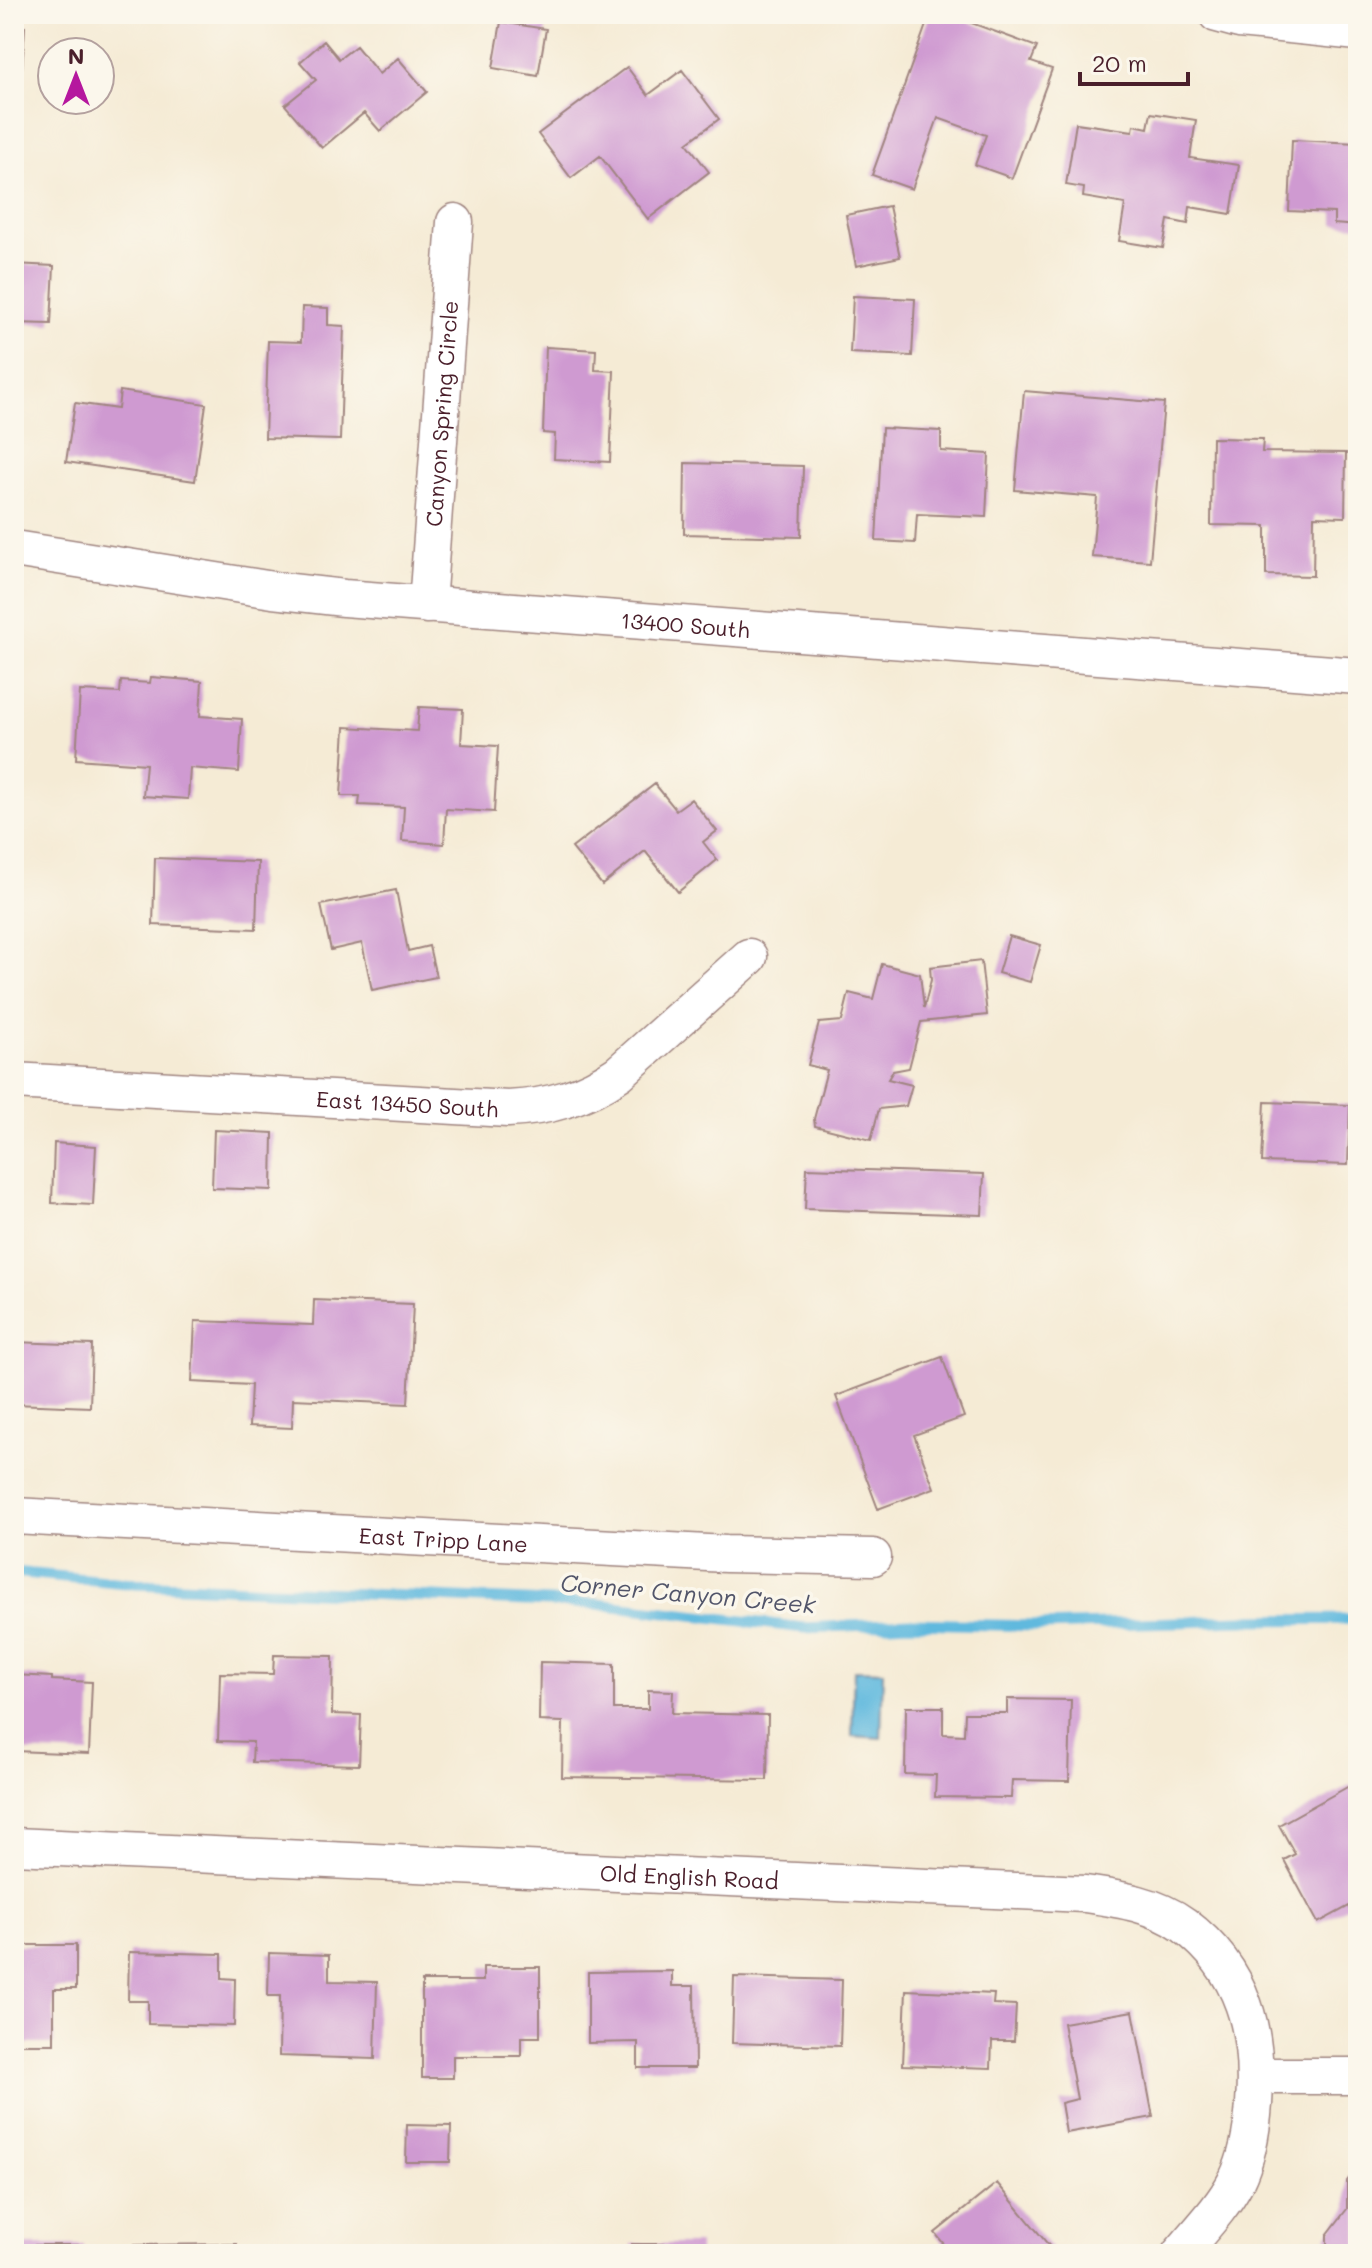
<svg xmlns="http://www.w3.org/2000/svg" width="1372" height="2268" viewBox="0 0 1372 2268" font-family="Mali,sans-serif">
<rect width="100%" height="100%" fill="#fbf7ec"/>
<filter id="ink" filterUnits="userSpaceOnUse"><feTurbulence type="fractalNoise" baseFrequency=".0125" numOctaves="2"/><feDisplacementMap in="SourceGraphic" scale="16" xChannelSelector="R" yChannelSelector="G"/><feConvolveMatrix kernelMatrix="1 2 1 2 8 2 1 2 1" color-interpolation-filters="sRGB"/></filter>
<filter id="wash" filterUnits="userSpaceOnUse"><feTurbulence type="fractalNoise" baseFrequency=".006" numOctaves="4" result="noise"/><feDisplacementMap in="SourceGraphic" scale="32" xChannelSelector="R" yChannelSelector="G"/><feGaussianBlur stdDeviation="1.8" result="paint"/><feColorMatrix in="noise" values="0 0 0 0 0 0 0 0 0 0 0 0 0 0 0 0 0 1.4 0 .05"/><feComposite in="paint" operator="in"/></filter>
<g filter="url(#wash)">
<rect width="100%" height="100%" fill="#f5ebd5"/>
<path fill="#60b9de" stroke="#556c84" stroke-width="2" d="M854 1670 883 1671 881 1738 852 1736Z"/>
<g fill="none" stroke-linecap="round" stroke-linejoin="round">
<path stroke="#60b9de" stroke-width="11" d="M14 1572 136 1584 597 1604 804 1628 911 1623 1039 1626 1245 1620 1358 1619"/>
</g>
<g id="blocks">
<path fill="#cf9ad1" d="M930 14H947L1037 47 1031 62 1052 69 1012 178 975 165 986 135 938 118 912 189 872 175Z
M501 22 546 29 538 76 493 68Z
M14 26 25 27 17 141H14Z
M324 41 339 59 356 46 379 74 398 58 427 92 380 131 364 113 322 148 285 105 316 80 300 62Z
M627 67 648 95 682 70 719 119 687 143 709 172 648 219 600 156 571 178 538 134Z
M1151 113 1196 120 1190 158 1239 165 1231 214 1190 207 1188 224 1168 220 1163 248 1119 241 1125 204 1083 197 1084 188 1066 185 1076 123 1133 131 1134 125 1148 128Z
M1292 140 1358 143V226L1334 224V213L1289 211Z
M889 206 900 257 856 266 846 215Z
M14 264 54 266 51 324 14 323Z
M853 296 915 299 912 356 850 353Z
M302 307 328 308V325L344 326 340 440 265 438 268 341 301 342Z
M546 347 596 350 595 370 614 371 610 462 554 459 555 434 543 433Z
M120 391 206 404 195 481 66 462 75 403 118 409Z
M1024 391 1164 403 1150 561 1092 557 1097 497 1015 490Z
M882 428 941 431V451L989 454 986 517 917 514 915 543 876 541Z
M1212 438 1263 439 1262 452 1346 453 1345 517 1314 516 1313 576 1266 575V526L1211 525Z
M685 463 803 466 801 537 684 534Z
M151 677 202 681 200 716 242 719 239 772 190 768 188 799 143 796 146 764 76 759 80 691 120 693 121 681 150 683Z
M419 707 463 709 461 744 498 746 494 812 446 809 444 844 402 841 404 807 359 805 360 796H341L345 727 417 731Z
M655 784 676 810 691 799 717 831 703 842 717 860 678 892 645 851 602 885 572 848Z
M155 858 258 862 256 929 153 925Z
M396 890 408 951 429 946 436 977 372 990 362 943 331 950 321 905Z
M1009 936 1041 945 1030 982 998 973Z
M981 961 987 1015 921 1022 909 1068 893 1071 888 1079 912 1085 906 1106 879 1109 871 1140 815 1126 814 1119 827 1070 808 1065 819 1023 842 1021 849 993 873 999 882 964 920 974 924 1008 931 980 930 967Z
M1265 1102 1350 1105 1348 1165 1262 1162Z
M214 1130 273 1133 272 1190 212 1188Z
M54 1143 96 1146 93 1205 52 1203Z
M807 1168 984 1174 982 1215 805 1209Z
M314 1300 413 1304 408 1404 293 1399 292 1428 249 1426 251 1385 192 1382 195 1321 313 1325Z
M14 1342 92 1345 90 1407 14 1404Z
M942 1357 964 1417 914 1435 934 1488 878 1509 836 1396Z
M274 1655 333 1656 332 1714 361 1715 359 1765 252 1762 253 1742 218 1741 220 1673 273 1674Z
M540 1662 614 1664V1709H648V1690L673 1691 672 1713 768 1715 767 1780 562 1777 563 1722 539 1721Z
M14 1675 52 1677V1680L92 1682 89 1754 14 1751Z
M1007 1699 1071 1700 1069 1781 1012 1780 1011 1798 935 1797 936 1775 905 1774 906 1707H943V1734L964 1735 965 1713H1007Z
M1351 1785 1358 1797V1923L1349 1906 1318 1923 1284 1860 1295 1854 1279 1825Z
M14 1945H76V1989H54V2044H14Z
M129 1952 222 1954V1978L235 1979 234 2026 148 2024V2001H128Z
M269 1953 329 1955V1981L377 1982 375 2059 279 2056 280 1996H268Z
M483 1967H540V2037H521V2056H453V2078H422V1981H483Z
M672 1971V1986H694L695 2068H638V2042L588 2043V1972Z
M734 1977 842 1980 840 2046 732 2043Z
M906 1990 994 1994 993 2004 1016 2005 1014 2041H992L991 2068 903 2065Z
M1133 2011 1153 2117 1066 2133 1061 2103 1077 2099 1063 2023Z
M407 2125 451 2126 450 2162H406Z
M1354 2172H1358V2254H1308L1311 2251H1327V2235L1347 2209V2181Z
M997 2183 1056 2254H932L944 2244 935 2233Z
M237 2244V2254H133V2245Z
M632 2244H699V2254H632Z
M14 2245H84V2254H14Z"/>
</g>
</g>
<g filter="url(#ink)">
<use href="#blocks" fill-opacity="0" stroke="#a08580" stroke-width="2"/>
<g fill="none" stroke-linecap="round" stroke-linejoin="round">
<defs>
<g id="minor">
<path d="M1217 14 1239 20 1358 32"/>
<path id="s1" d="M14 549 273 590 344 598 1358 676"/>
<path id="s2" d="M427 605 455 222"/>
<path id="s3" d="M14 1081 508 1109C550 1107 584 1097 619 1073L749 957"/>
<path id="s4" d="M14 1516 726 1554 873 1557"/>
<path id="s5" d="M14 1846 1085 1894C1119 1899 1155 1904 1184 1925 1244 1970 1259 2032 1254 2104 1252 2131 1248 2157 1236 2181 1222 2208 1199 2231 1180 2254"/>
<path d="M1256 2076H1358"/>
</g>
</defs>
<use href="#minor" stroke="#a08580" stroke-width="39"/>
<use href="#minor" stroke="#fff" stroke-width="36"/>
</g>
</g>
<g text-anchor="middle" dominant-baseline="central" stroke-width="7" stroke-linejoin="round" paint-order="stroke">
<g font-size="22" fill="#4a1f2b" stroke="#fbf7ec">
<text stroke="none"><textPath href="#s2" startOffset="192">Canyon Spring Circle</textPath></text>
<text stroke="none"><textPath href="#s1" startOffset="676">13400 South</textPath></text>
<text stroke="none"><textPath href="#s3" startOffset="394">East 13450 South</textPath></text>
<text stroke="none"><textPath href="#s4" startOffset="430">East Tripp Lane</textPath></text>
<text stroke="none"><textPath href="#s5" startOffset="676">Old English Road</textPath></text>
</g>
<g font-size="24" font-style="italic" fill="#52556a" stroke="#fbf7ec">
<text transform="translate(688 1593) rotate(5)">Corner Canyon Creek</text>
</g>
</g>
<rect width="1372" height="2268" fill="none" stroke="#fbf7ec" stroke-width="48"/>
<g transform="translate(76 76)"><circle r="38" fill="#fbf7ec" stroke="#b4a19f" stroke-width="2"/>
<path d="M0-6L14 30L0 20L-14 30Z" fill="#b5179e"/>
<text y="-12" font-size="22" font-weight="bold" text-anchor="middle" fill="#4a1f2b">N</text>
</g>
<path d="M1080 72v12h108v-12" fill="none" stroke="#4a1f2b" stroke-width="4"/>
<text x="1092" y="72" font-size="24" fill="#4a1f2b" stroke="#fbf7ec" stroke-width="6" paint-order="stroke">20 m</text>
</svg>
